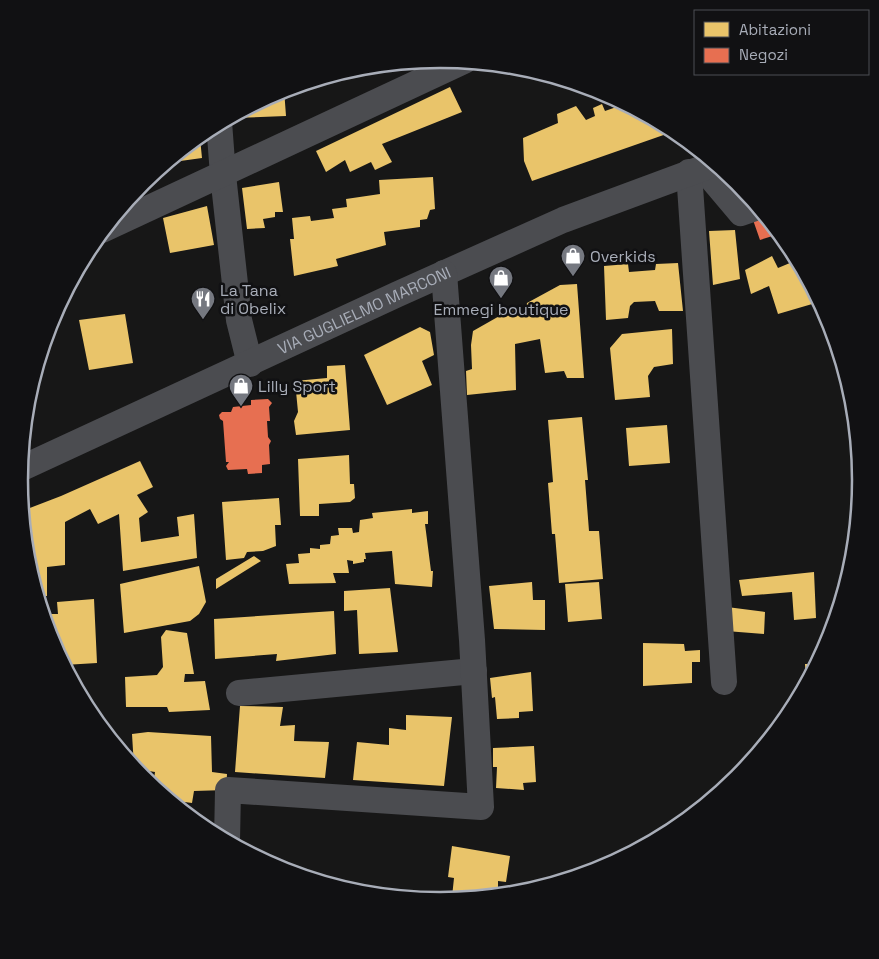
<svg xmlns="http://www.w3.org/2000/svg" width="879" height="959" viewBox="0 0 879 959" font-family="'Space Grotesk',sans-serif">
<rect width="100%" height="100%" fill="#171717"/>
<path fill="#e9c46a" d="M450 87 462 112 382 144 392 162 375 170 371 162 350 172 345 160 326 172 316 151Z
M284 89 286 116 234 118V115Z
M602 104 605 111 625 104 675 131 532 181 524 161 523 138 558 123 557 114 576 106 586 120 595 116 593 108Z
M195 138H200L202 158 166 163Z
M149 176 151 186 135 191 142 182Z
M433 177 435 209 430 210 427 219 420 220V227L384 232 386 245 336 259 338 266 294 276 290 239H294L292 218 310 216 311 221 334 218 332 209 347 207 346 199 380 194 379 180Z
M279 182 283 212H275V217L263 219 265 228 247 229 242 188Z
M207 206 214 245 170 253 163 218Z
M735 230 740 279 713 285 709 231Z
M772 256 778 268 797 260 819 302 778 314 769 286 751 294 745 270Z
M678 263 683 311H659L655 301 634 302 630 306 628 318 606 320 604 266 628 264 629 272 655 270 656 264Z
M577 284 584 378H567L564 371 545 373 540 339 515 344 516 390 467 395 466 371 472 369 471 345 473 331 510 310 526 309 527 303 560 285Z
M125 314 133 363 89 370 79 320Z
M420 327 430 332 434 355 422 361 432 385 387 405 364 355Z
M672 329 673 364 654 367 648 376 650 397 615 400 610 348 622 334Z
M345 365 350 430 296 435 294 421 298 412 295 381 327 378V366Z
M582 417 588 480H585L589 531H599L603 579 559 583 555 534H552L548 483 553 482 548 420Z
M667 425 670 463 629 466 626 428Z
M349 455 350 484H354L355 498 350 502 319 504V516H300L298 459Z
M140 461 153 487 137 495 148 512 139 518 141 542 179 536 177 517 194 514 197 558 123 571 119 514 98 524 90 509 65 522V565L47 567V596H37L27 561 22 511 61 496Z
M279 498 281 525H275L276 546 263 551 247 552 244 558 226 560 222 502Z
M412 509V513L428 511V524H425L431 571H433L432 587 395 584 392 551 365 553 366 559H364V562L353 564V561L347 560 349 573H333L336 583 289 584 286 564 299 563 298 554 310 553V548L320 549V545L330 544 331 536 339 535 338 528H352L353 533 359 532 360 520 373 518 372 513Z
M254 556 261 561 216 589V579Z
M199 566 206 602 199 614 190 621 124 633 120 584Z
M814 572 816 618 794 620 792 592 742 596 739 580Z
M532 582 533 600H545V630L494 629 489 586Z
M599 582 602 619 568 622 565 584Z
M390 588 398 652 359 654 357 610 344 611V591Z
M94 599 97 663 64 665 52 642H57L56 629H52L51 614H58L57 602Z
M39 602H47L51 639H50Z
M727 607 765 612 764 634 726 631Z
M334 611 336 654 276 661 277 654 215 659 214 619Z
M166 630 187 633 194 674H185L184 682 205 681 210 710 169 712 167 707H126L125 677 157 675 163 667 161 637Z
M643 643 684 644 685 651 700 650V662H692V683L643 686Z
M805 664H816L806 681Z
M531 672 533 711 519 712V718L497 719 495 697 492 698 490 678Z
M240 706 283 707 280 726 295 725 294 741 329 742 325 778 235 772Z
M406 715 452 717 444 786 353 780 357 742 389 745V728L406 730Z
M148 732 211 736 212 772 227 774 226 790 194 791 192 803 170 800 163 794 165 788 153 786 155 772 136 769 134 767 132 734Z
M534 746 536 782 523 783 524 790 496 788 497 767H493V748Z
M452 846 510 856 506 882 498 881V894L457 899 452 897 454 878 448 877Z"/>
<path fill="#e76f51" d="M749 196 779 234 760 240 745 197Z
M268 399 272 403 269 407 270 421H267L268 437 271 441 269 445 270 464 262 465V473L248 474 247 469 228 470 226 466 229 462H226L223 421 220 419 219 415 222 412H231L233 407 251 405V400Z"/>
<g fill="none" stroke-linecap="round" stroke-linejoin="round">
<g stroke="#4b4c50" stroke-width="26">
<path d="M219 122 223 175 239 320 250 364"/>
<path d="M703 168 741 213 758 207"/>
<path d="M689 172 724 682"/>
<path d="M102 230 464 61"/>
<path id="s1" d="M20 469 398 294 563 220 714 164"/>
<path d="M239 693 474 671"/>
<path d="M227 841 228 790 481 807 472 640 444 273"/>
</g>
</g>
<defs>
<symbol id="shop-pin" viewBox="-11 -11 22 30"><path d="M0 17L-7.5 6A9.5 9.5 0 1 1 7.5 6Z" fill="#757880" stroke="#111113"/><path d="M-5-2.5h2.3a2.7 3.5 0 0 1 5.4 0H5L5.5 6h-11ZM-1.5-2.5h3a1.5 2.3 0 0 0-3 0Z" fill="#fff"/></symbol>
<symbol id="restaurant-pin" viewBox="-11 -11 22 30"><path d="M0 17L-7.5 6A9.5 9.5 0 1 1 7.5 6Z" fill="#757880" stroke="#111113"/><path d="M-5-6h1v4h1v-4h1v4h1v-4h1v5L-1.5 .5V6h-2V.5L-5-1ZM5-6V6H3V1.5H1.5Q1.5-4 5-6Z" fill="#fff"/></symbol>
</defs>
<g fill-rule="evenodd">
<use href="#shop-pin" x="559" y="242" width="28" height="38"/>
<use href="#shop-pin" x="487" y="264" width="28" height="38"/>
<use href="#restaurant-pin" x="189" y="285" width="28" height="38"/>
<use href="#shop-pin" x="227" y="372" width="28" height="38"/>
</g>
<g text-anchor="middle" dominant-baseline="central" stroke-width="5" stroke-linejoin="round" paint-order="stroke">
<g font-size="16" fill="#a8adb8" stroke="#111113" text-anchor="start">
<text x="590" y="256">Overkids</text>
<text x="220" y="290">La Tana<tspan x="220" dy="18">di Obelix</tspan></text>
<text x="501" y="309" text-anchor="middle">Emmegi boutique</text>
<text x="258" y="386">Lilly Sport</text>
</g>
<g font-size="16" fill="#a8adb8" stroke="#111113">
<text stroke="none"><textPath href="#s1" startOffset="379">VIA GUGLIELMO MARCONI</textPath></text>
</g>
</g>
<path d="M0 0H879V959H0ZM28 480a412 412 0 1 1 824 0a412 412 0 1 1-824 0Z" fill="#111113" fill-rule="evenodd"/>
<path fill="none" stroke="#a8adb8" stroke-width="2.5" d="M28 480a412 412 0 1 1 824 0a412 412 0 1 1-824 0Z"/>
<rect x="694" y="10" width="175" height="65" fill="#111113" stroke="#4d4f55"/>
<rect x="704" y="22" width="25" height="15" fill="#e9c46a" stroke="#4d4f55"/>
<text x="739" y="35" font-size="15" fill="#a8adb8">Abitazioni</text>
<rect x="704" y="48" width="25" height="15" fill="#e76f51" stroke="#4d4f55"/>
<text x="739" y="60" font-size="15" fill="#a8adb8">Negozi</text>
</svg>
